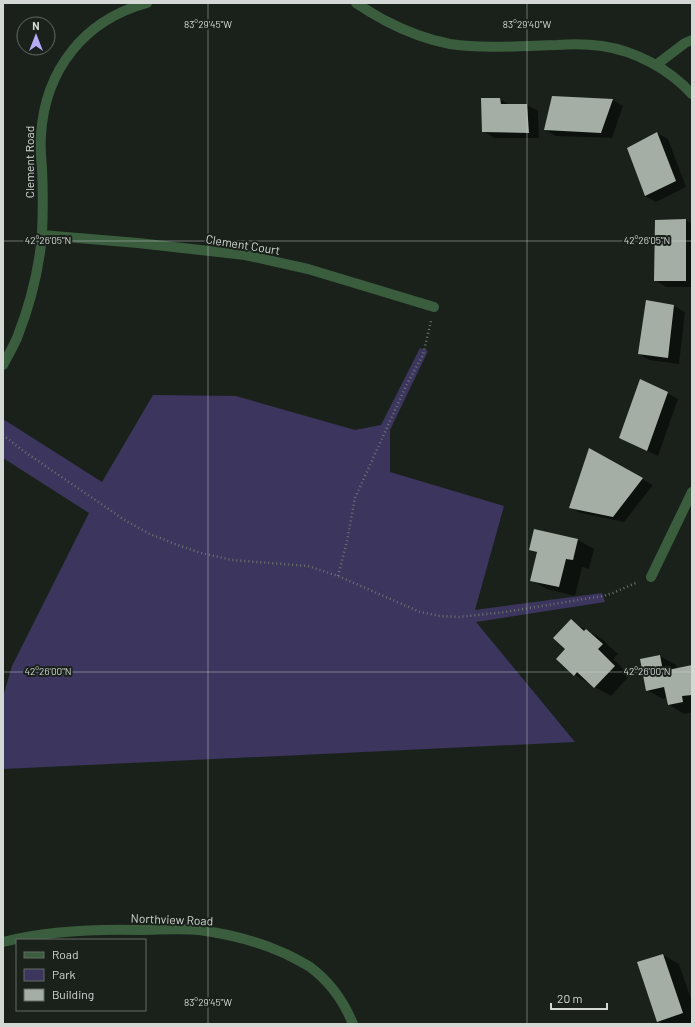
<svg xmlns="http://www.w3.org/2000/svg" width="695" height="1027" viewBox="0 0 695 1027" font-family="Barlow,sans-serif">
<rect width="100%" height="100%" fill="#1a211b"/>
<path fill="#3c355d" d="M420 348 428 351 390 430V472L504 506 475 610 602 593 605 602 476 622 575 742 3 769V697L12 666 89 513 3 458V419L102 482 153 395 236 396 355 430 381 425Z"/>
<path fill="#0007" d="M553 97 613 100 623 106 612 138 556 136 545 130Z
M500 99 510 105H527L538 111 539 138H494L483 131Z
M657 133 668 139 686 187 656 202 645 196Z
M686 220 692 224V287H666L655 280Z
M647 301 674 306 685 312 679 364 649 360 639 354Z
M667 393 678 399 658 456 631 443Z
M590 450 653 485 624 522 581 513 570 507Z
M578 540 594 549 589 569 582 567 575 596 547 589 531 580 537 553 530 549Z
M571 621 602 639 618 654 613 659 630 675 611 696 595 687 591 684H590L575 675 567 649Z
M660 656 676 665 677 669 692 666V712L684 714 668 704 667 698 663 699 647 690Z
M663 955 679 964 692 1002V1024H663L658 1021Z"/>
<path fill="#a5aea5" d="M552 96 613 99 601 133 544 130Z
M481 98H500L501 104H527L529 133 482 132Z
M657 132 676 181 645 196 627 148Z
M686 219V281H654L655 220Z
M646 300 674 305 668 358 638 354Z
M640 379 668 392 647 451 619 438Z
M589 448 643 478 613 517 569 508Z
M534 529 578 539 573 560 566 559 559 587 530 581 537 552 529 550Z
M571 619 584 631 586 629 603 644 598 649 615 666 594 688 577 672 574 676 556 659 565 649 553 638Z
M660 655 663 671 692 665V695L682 696 683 702 668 705 664 687 646 691 640 659Z
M663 954 683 1013 657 1022 637 962Z"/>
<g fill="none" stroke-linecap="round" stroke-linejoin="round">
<path stroke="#6d746e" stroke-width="2.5" stroke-dasharray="1 3" stroke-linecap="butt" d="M3 435 22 450 66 480 126 521 150 534 175 544 201 553 232 560 308 566 338 576 420 612 440 616 459 617 505 612 603 596 613 593 638 582
M338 576 347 541 355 498 378 447 407 384 423 355 431 321"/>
<path stroke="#3a5d3e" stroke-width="10" d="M356 3C365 9 375 15 384 20 403 30 429 40 450 44 485 49 521 46 557 45 572 44 587 44 602 46 636 51 669 69 692 94
M656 65 685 43 692 40
M42 235 138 243 245 255 308 269 434 307
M3 365C8 356 13 347 17 338 30 305 39 270 42 235 43 213 43 190 42 168 41 157 40 146 41 135 45 70 84 20 147 3
M651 577 692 492
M3 942C47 931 93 929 138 930 158 930 180 928 199 930 229 934 258 941 286 954 294 958 302 962 310 967 329 981 344 1002 353 1024"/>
</g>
<path fill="none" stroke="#d3d8d4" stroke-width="1" stroke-opacity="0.45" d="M208 3V1024M527 3V1024M3 241H692M3 672H692"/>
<g text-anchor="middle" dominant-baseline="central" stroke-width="4" stroke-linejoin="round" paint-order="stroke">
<g font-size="12" fill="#d3d8d4" stroke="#1a211b">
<text transform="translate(29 162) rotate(-90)">Clement Road</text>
<text transform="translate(243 244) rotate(9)">Clement Court</text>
<text transform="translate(172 919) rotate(2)">Northview Road</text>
</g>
</g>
<g font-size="10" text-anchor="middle" fill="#d3d8d4" stroke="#1a211b" stroke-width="4" stroke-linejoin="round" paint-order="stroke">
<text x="208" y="28">83°29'45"W</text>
<text x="527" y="28">83°29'40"W</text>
<text x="48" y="244">42°26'05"N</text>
<text x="647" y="244">42°26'05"N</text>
<text x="48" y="675">42°26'00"N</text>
<text x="647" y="675">42°26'00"N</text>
<text x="208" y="1006">83°29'45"W</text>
</g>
<rect width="695" height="1027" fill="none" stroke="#d3d8d4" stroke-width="8"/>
<rect x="16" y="939" width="130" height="72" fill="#1a211b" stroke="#646a65"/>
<rect x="24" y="952" width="20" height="6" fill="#3a5d3e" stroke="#646a65"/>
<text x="52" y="959" font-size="12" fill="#d3d8d4">Road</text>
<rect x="24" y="969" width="20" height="12" fill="#3c355d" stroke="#646a65"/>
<text x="52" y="979" font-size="12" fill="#d3d8d4">Park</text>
<rect x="24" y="989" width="20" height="12" fill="#a5aea5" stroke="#646a65"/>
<text x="52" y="999" font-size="12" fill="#d3d8d4">Building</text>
<g transform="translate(36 36)"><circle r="19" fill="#1a211b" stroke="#646a65"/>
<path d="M0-3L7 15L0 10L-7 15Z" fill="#b7abf8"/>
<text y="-6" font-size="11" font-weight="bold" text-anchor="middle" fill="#d3d8d4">N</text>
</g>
<path d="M551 1003v6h56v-6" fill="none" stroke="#d3d8d4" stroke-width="2"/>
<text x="557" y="1003" font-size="12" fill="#d3d8d4" stroke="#1a211b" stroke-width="3" paint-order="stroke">20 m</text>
</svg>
